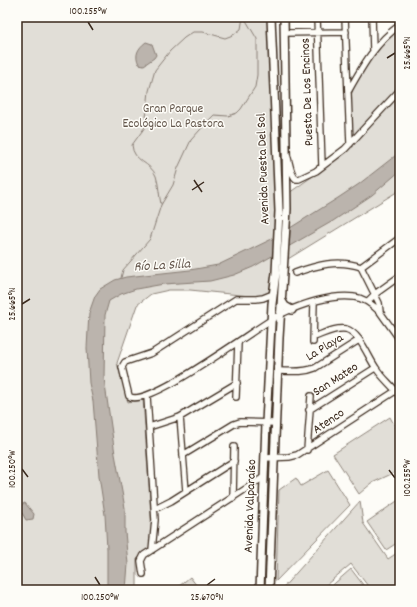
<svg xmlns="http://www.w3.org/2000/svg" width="417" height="607" viewBox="0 0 417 607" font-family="Dekko,sans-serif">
<rect width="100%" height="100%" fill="#fdfcf7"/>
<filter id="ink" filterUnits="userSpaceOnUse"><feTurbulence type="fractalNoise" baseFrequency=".025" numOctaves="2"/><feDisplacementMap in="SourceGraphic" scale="8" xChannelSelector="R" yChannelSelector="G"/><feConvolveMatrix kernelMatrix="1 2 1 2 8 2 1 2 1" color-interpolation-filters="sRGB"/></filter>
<g filter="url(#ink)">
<path fill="#e1ded7" stroke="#8e847a" d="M17 17H268L275 203 341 156 400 90V190L288 259 273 266 271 292 260 297 190 290H169L151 294 137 305 117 363 128 402 143 398 152 530 149 549 137 559V590H17Z
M400 29V84L396 91 354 136H352C352 124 349 107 351 96 357 69 379 45 400 29Z
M390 417 400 436V446L397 447 400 452V470L372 483 359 494 333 454Z
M271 460 267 590H262L267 461Z
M328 470 350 505 276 581 279 490 296 478 301 486Z
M400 499V541L386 550 367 522Z
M360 501 363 523 388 559 400 551V590H371L351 564 320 590H281Z
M351 569 367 590H327Z
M190 577 197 586 192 590H181L178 587Z"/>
<path fill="#bbb4ad" stroke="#887d74" d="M146 42 152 44 156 55 154 58 144 65 139 64C134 55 138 48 146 42Z
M400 152V171L372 195 333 221 253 267 234 275 210 281 164 284 136 289 121 294 109 301 105 315 104 378 115 454 125 508V532L128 564 126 590H107V549L105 515 99 476 93 401 89 383 87 348 89 313 95 296 100 289 115 280 126 277 190 270 218 265 241 254 274 238 338 198 359 184Z
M25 503 34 514 33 519 26 520 18 506Z"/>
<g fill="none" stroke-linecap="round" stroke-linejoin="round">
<path stroke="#887d74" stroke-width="1" d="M161 204C159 196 159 185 156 176 151 162 133 162 132 145L145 127 149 91 155 70 170 51 184 38 193 32H203L225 38 233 35 241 29 243 17
M121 278 123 270 150 239 161 205 173 185 178 168 191 140 209 120 214 115 228 116 237 113 241 109 255 87 257 75V39L244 17"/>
<defs>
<path id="minor" d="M317 17 322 166
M345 17 350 144
M372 17 373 50
M399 17V26
M284 33 346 32
M349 90C363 65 376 42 400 25
M287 155C290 163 290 174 296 179H299L316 171 345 149 400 90
M361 267 379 303 380 312 400 340
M361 267 400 238
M295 273C317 265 338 259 361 267
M273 294 263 298 256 299H236L152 353 125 362 122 367 129 396C146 411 260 324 281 314 302 304 332 294 354 297 365 298 373 305 380 312
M368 301 375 294 400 276
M394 331 400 327
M314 337C323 334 336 327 346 329 360 333 368 357 376 368 381 376 389 383 396 391
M313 342 314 302
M278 371C290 371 303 373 315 368L359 340
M147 396 155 520 152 550
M236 397 238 342
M309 410 375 368
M180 417 186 491
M149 427 180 417 237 383
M307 450 311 396
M183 455 234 424 240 422 275 423
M265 458 289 457 297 455 400 388
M233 498 234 447
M155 509 171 501 234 461
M143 574 141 561 144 555 264 477"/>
<path id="major" d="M282 301 285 306 292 310
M260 590 266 423 272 304 276 273 279 211 271 17
M269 590 279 338 287 209 284 17"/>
</defs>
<use href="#minor" stroke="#3b2a1e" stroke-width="8"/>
<use href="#major" stroke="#3b2a1e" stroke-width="10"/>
<use href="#minor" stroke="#fdfcf7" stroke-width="5.5"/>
<use href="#major" stroke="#fdfcf7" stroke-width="7"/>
</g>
</g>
<path fill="none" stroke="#3b2a1e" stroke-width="1.5" d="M88 22 93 30M387 58 395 53M194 180 202 192M192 190 204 182M22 304 30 299M22 469 28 477M389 470 395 478M95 577 100 585M207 585 215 579"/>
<g text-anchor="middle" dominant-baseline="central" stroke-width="3" stroke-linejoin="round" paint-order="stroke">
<g font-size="13" fill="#3b2a1e" stroke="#fdfcf7">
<text transform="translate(308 92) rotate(-92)">Puesta De Los Encinos</text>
<text transform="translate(264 169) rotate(-92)">Avenida Puesta Del Sol</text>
<text transform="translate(325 348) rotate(-31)">La Playa</text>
<text transform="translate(336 380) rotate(-33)">San Mateo</text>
<text transform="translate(329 422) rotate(-34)">Atenco</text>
<text transform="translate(251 506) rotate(-88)">Avenida Valparaíso</text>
</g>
<g font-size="13" fill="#64574c" stroke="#fdfcf7">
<text x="173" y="109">Gran Parque<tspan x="173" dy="15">Ecológico La Pastora</tspan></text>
</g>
<g font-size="14" font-style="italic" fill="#615349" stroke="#fdfcf7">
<text transform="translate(162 266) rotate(-3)">Río La Silla</text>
</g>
</g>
<rect width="417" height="607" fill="none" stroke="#fdfcf7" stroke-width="44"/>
<rect x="22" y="22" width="373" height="563" fill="none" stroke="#3b2a1e" stroke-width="1.5"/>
<g font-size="10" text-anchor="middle" fill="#3b2a1e">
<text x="88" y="14">100.255°W</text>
<text transform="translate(406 53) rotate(-90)" y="4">25.665°N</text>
<text transform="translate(11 304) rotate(-90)" y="4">25.665°N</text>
<text transform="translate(11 469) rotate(-90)" y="4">100.250°W</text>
<text transform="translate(406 478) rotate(-90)" y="4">100.255°W</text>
<text x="100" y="600">100.250°W</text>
<text x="207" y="600">25.670°N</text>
</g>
</svg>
